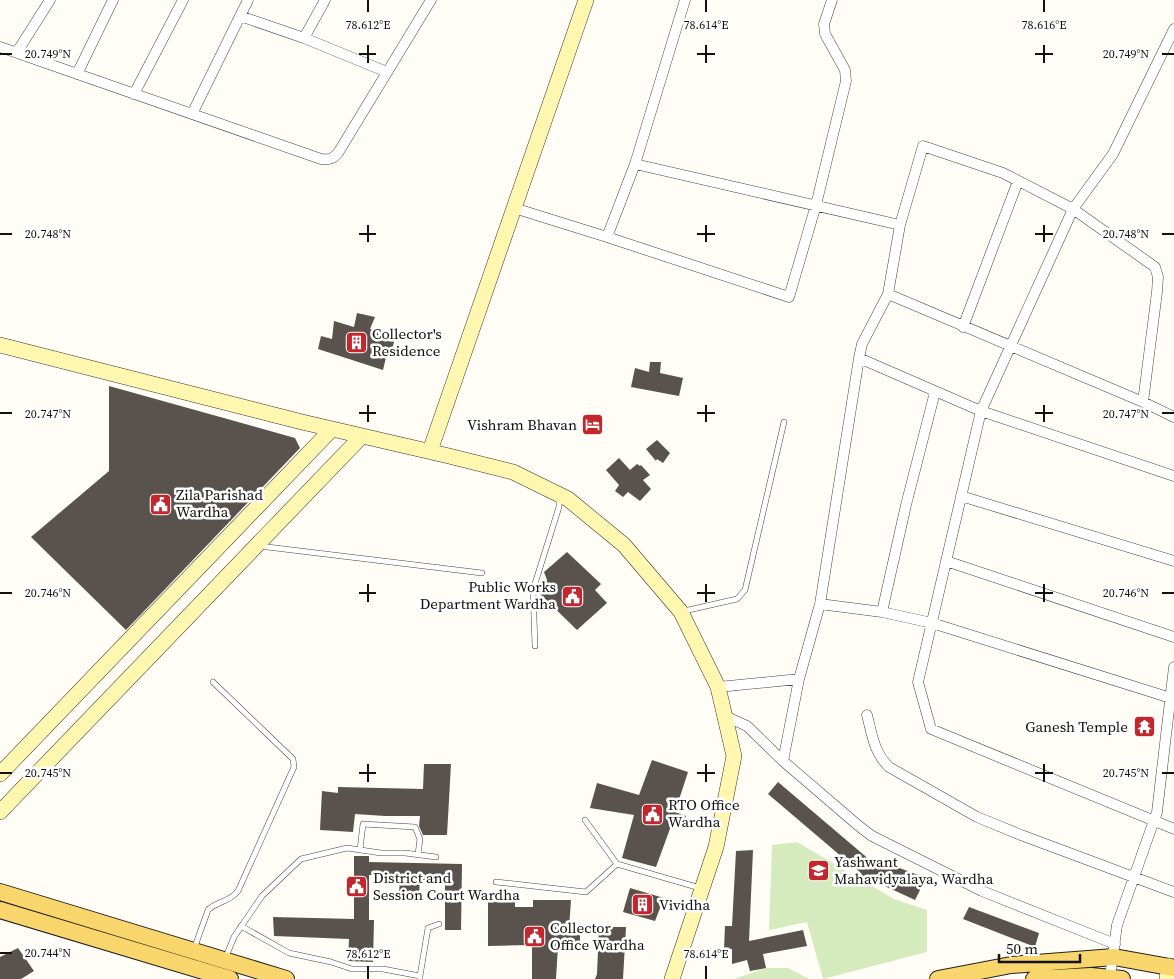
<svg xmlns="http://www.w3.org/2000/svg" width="1174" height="979" viewBox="0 0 1174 979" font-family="'Source Serif 4',serif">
<rect width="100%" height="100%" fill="#fffdf5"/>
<path fill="#d5ebbd" d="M797 842 894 899 927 910V952L823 979 807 922 769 930 772 845Z
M766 968H788L809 979H734Z"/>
<path fill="#5a524d" d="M357 313 375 317 370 329 396 334 392 350 388 349 383 370 318 349 321 336 332 339 334 321 354 327Z
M650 362H661L660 373 683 378 679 396 631 387 635 368 649 372Z
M109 386 295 438 300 448 126 630 31 537 109 471Z
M657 440 670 453 663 463 657 459 656 461 646 449Z
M619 458 630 470 637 464 640 466 641 465 650 475 643 480 651 489 640 501 628 492 623 497 615 491 619 485 606 470Z
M567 552 601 584 595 590 607 603 577 630 537 591 539 585 547 580 544 572Z
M652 760 688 772 675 812 686 816 681 828 671 826 656 867 622 858 634 815 590 808 597 783 639 795Z
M424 764H451L447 835H423L419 826 420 816H385L355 814 353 832 320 830 322 791 338 793V787L423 789Z
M778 782 871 861 873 858 926 878 915 900 861 875 862 874 768 794Z
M753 850 749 941 803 930 807 946 763 954 766 968 750 971 747 960 732 964V949H724L725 926H732L736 851Z
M354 856H369V862L462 864 461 930H445V880H420L419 895H399L400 875H369V920H374L373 962 348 961 349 939 274 936 273 917 354 919Z
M630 888 664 898 655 921 623 912Z
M515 898V907H533V900H571L569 928H580V947L558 946 556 979H532V945L488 946V900Z
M969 907 1039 933 1035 947 963 919Z
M599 927H626L623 979H595L597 974Z
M18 948 34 971 21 979H0V957Z"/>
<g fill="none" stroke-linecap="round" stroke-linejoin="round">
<defs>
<path id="lane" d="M259 546 482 573
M684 611 737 599 745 590 784 422
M535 646 533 590 559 507V498
M585 820 617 864 700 888
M360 850 363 824 415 827 420 839 418 854
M496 882 586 892 617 864
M241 926 289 953 331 962 352 969H383L420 976V979
M194 949 208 910C217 901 230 902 238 891L294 767 293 759 213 682
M225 959 234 937 262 896 301 859 347 848 381 853H405L436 857
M420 976 428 928 439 924"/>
<path id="street" d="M685 0 635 164 900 225
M240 16 304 38 387 72
M1174 29 1113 154 1073 209 981 411 1174 476
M304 38 325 0
M0 47 321 159C329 160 333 159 338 153L431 0
M17 52 50 0
M77 74 113 0
M134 94 183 0
M192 114 248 0
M635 164 607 237 789 297 816 205 846 81 845 70 825 34 824 24 832 0
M514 208 607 237
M888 294 1143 402 1174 417
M963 327 1018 181
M859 358 981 411 918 682 931 729 1174 829
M961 496 1174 561
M946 561 1174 637
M820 604 882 612 932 623 1174 699
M882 612 906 505 935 392
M718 687 799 679 820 604 859 358 862 344 888 294 900 225 923 146 1003 173 1073 209 1155 267 1158 277 1157 292 1143 402
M867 715C872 734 874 753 889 767L977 817 1021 835 1174 892
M725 716 747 726 783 761 860 827 872 836 982 891 1115 944
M783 761 799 679
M1110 977 1117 925 1157 812 1174 667"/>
<path id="secondary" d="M0 345 302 422 449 456 513 472 568 499 624 545 681 612 718 687 734 756 716 847 672 979
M430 451 586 0
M0 774 332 429
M0 812 362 436
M1167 979 1169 966"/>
<path id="primary" d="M0 892 286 979
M0 910 230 979
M938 979 1011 965 1114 957 1174 968
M1034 979 1091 976 1122 979"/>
</defs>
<use href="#lane" stroke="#444" stroke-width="6"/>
<use href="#street" stroke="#444" stroke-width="11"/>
<use href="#secondary" stroke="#333" stroke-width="16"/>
<use href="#primary" stroke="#222" stroke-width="18"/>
<use href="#lane" stroke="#fff" stroke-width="5"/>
<use href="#street" stroke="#fff" stroke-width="10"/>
<use href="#secondary" stroke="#fff6b0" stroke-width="15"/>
<use href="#primary" stroke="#f9d66b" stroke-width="16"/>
</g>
<path fill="none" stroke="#111" stroke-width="2" d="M368 0V12M706 0V12M1044 0V12M368 45V63M706 45V63M1044 45V63M0 54H12M359 54H376M697 54H715M1035 54H1053M1162 54H1174M368 225V242M706 225V242M1044 225V242M0 234H12M359 234H376M697 234H715M1035 234H1053M1162 234H1174M368 405V422M706 405V422M1044 405V422M0 413H12M359 413H376M697 413H715M1035 413H1053M1162 413H1174M368 584V602M706 584V602M1044 584V602M0 593H12M359 593H376M697 593H715M1035 593H1053M1162 593H1174M368 764V782M706 764V782M1044 764V782M0 773H12M359 773H376M697 773H715M1035 773H1053M1162 773H1174M0 953H12M368 966V979M706 966V979"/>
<defs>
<symbol id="building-square" viewBox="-11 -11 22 22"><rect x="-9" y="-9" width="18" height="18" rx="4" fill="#c4262e" stroke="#fff"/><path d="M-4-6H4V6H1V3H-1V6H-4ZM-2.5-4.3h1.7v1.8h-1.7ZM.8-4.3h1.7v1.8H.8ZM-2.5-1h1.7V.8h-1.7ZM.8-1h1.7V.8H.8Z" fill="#fff"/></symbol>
<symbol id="hotel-square" viewBox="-11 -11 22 22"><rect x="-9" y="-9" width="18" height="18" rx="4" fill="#c4262e" stroke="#fff"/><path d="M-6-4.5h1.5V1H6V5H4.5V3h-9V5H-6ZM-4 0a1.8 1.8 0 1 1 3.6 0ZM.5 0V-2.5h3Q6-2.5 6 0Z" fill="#fff"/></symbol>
<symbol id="civic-square" viewBox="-11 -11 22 22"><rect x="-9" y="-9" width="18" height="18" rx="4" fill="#c4262e" stroke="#fff"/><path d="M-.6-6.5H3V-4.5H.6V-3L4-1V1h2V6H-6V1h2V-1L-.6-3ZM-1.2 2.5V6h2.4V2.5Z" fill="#fff"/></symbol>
<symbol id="temple-square" viewBox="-11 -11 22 22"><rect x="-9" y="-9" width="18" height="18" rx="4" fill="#c4262e" stroke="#fff"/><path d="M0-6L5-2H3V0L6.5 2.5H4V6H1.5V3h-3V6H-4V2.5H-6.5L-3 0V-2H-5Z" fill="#fff"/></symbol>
<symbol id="university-square" viewBox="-11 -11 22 22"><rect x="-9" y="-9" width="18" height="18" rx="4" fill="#c4262e" stroke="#fff"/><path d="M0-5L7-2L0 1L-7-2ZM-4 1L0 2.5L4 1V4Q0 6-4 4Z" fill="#fff"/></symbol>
</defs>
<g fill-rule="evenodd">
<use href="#building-square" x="344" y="330" width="25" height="25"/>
<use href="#hotel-square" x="580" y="412" width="25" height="25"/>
<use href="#civic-square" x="148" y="492" width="25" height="25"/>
<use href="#civic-square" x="560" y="584" width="25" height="25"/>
<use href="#temple-square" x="1132" y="714" width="25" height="25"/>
<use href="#civic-square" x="640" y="802" width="25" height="25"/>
<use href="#university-square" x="806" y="858" width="25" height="25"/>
<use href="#civic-square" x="344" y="874" width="25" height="25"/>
<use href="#building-square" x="630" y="892" width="25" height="25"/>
<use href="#civic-square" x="522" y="924" width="25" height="25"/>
</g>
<g text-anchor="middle" stroke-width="5" stroke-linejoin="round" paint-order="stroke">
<g font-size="15" fill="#111" stroke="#fff" text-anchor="start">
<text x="372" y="339">Collector's<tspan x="372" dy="17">Residence</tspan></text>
<text x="577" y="430" text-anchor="end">Vishram Bhavan</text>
<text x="176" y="500">Zila Parishad<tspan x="176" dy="17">Wardha</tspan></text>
<text x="556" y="592" text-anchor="end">Public Works<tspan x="556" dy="17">Department Wardha</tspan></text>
<text x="1128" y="732" text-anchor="end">Ganesh Temple</text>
<text x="668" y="810">RTO Office<tspan x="668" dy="17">Wardha</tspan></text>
<text x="834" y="867">Yashwant<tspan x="834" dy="17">Mahavidyalaya, Wardha</tspan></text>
<text x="373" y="883">District and<tspan x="373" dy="17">Session Court Wardha</tspan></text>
<text x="659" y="910">Vividha</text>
<text x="550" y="933">Collector<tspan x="550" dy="17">Office Wardha</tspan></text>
</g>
</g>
<g font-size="12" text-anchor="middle" fill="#111" stroke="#fff" stroke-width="5" stroke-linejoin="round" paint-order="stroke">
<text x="368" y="29">78.612°E</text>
<text x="706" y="29">78.614°E</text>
<text x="1044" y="29">78.616°E</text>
<text x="48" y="58">20.749°N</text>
<text x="1126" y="58">20.749°N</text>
<text x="48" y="238">20.748°N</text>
<text x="1126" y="238">20.748°N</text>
<text x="48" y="418">20.747°N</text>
<text x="1126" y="418">20.747°N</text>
<text x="48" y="597">20.746°N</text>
<text x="1126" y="597">20.746°N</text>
<text x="48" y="777">20.745°N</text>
<text x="1126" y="777">20.745°N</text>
<text x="48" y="957">20.744°N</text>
<text x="368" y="958">78.612°E</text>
<text x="706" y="958">78.614°E</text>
</g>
<path d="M999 954v8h81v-8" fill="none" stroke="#111111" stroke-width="2.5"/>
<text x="1006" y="954" font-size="15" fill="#111111" stroke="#ffffff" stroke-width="4" paint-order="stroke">50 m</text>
</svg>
